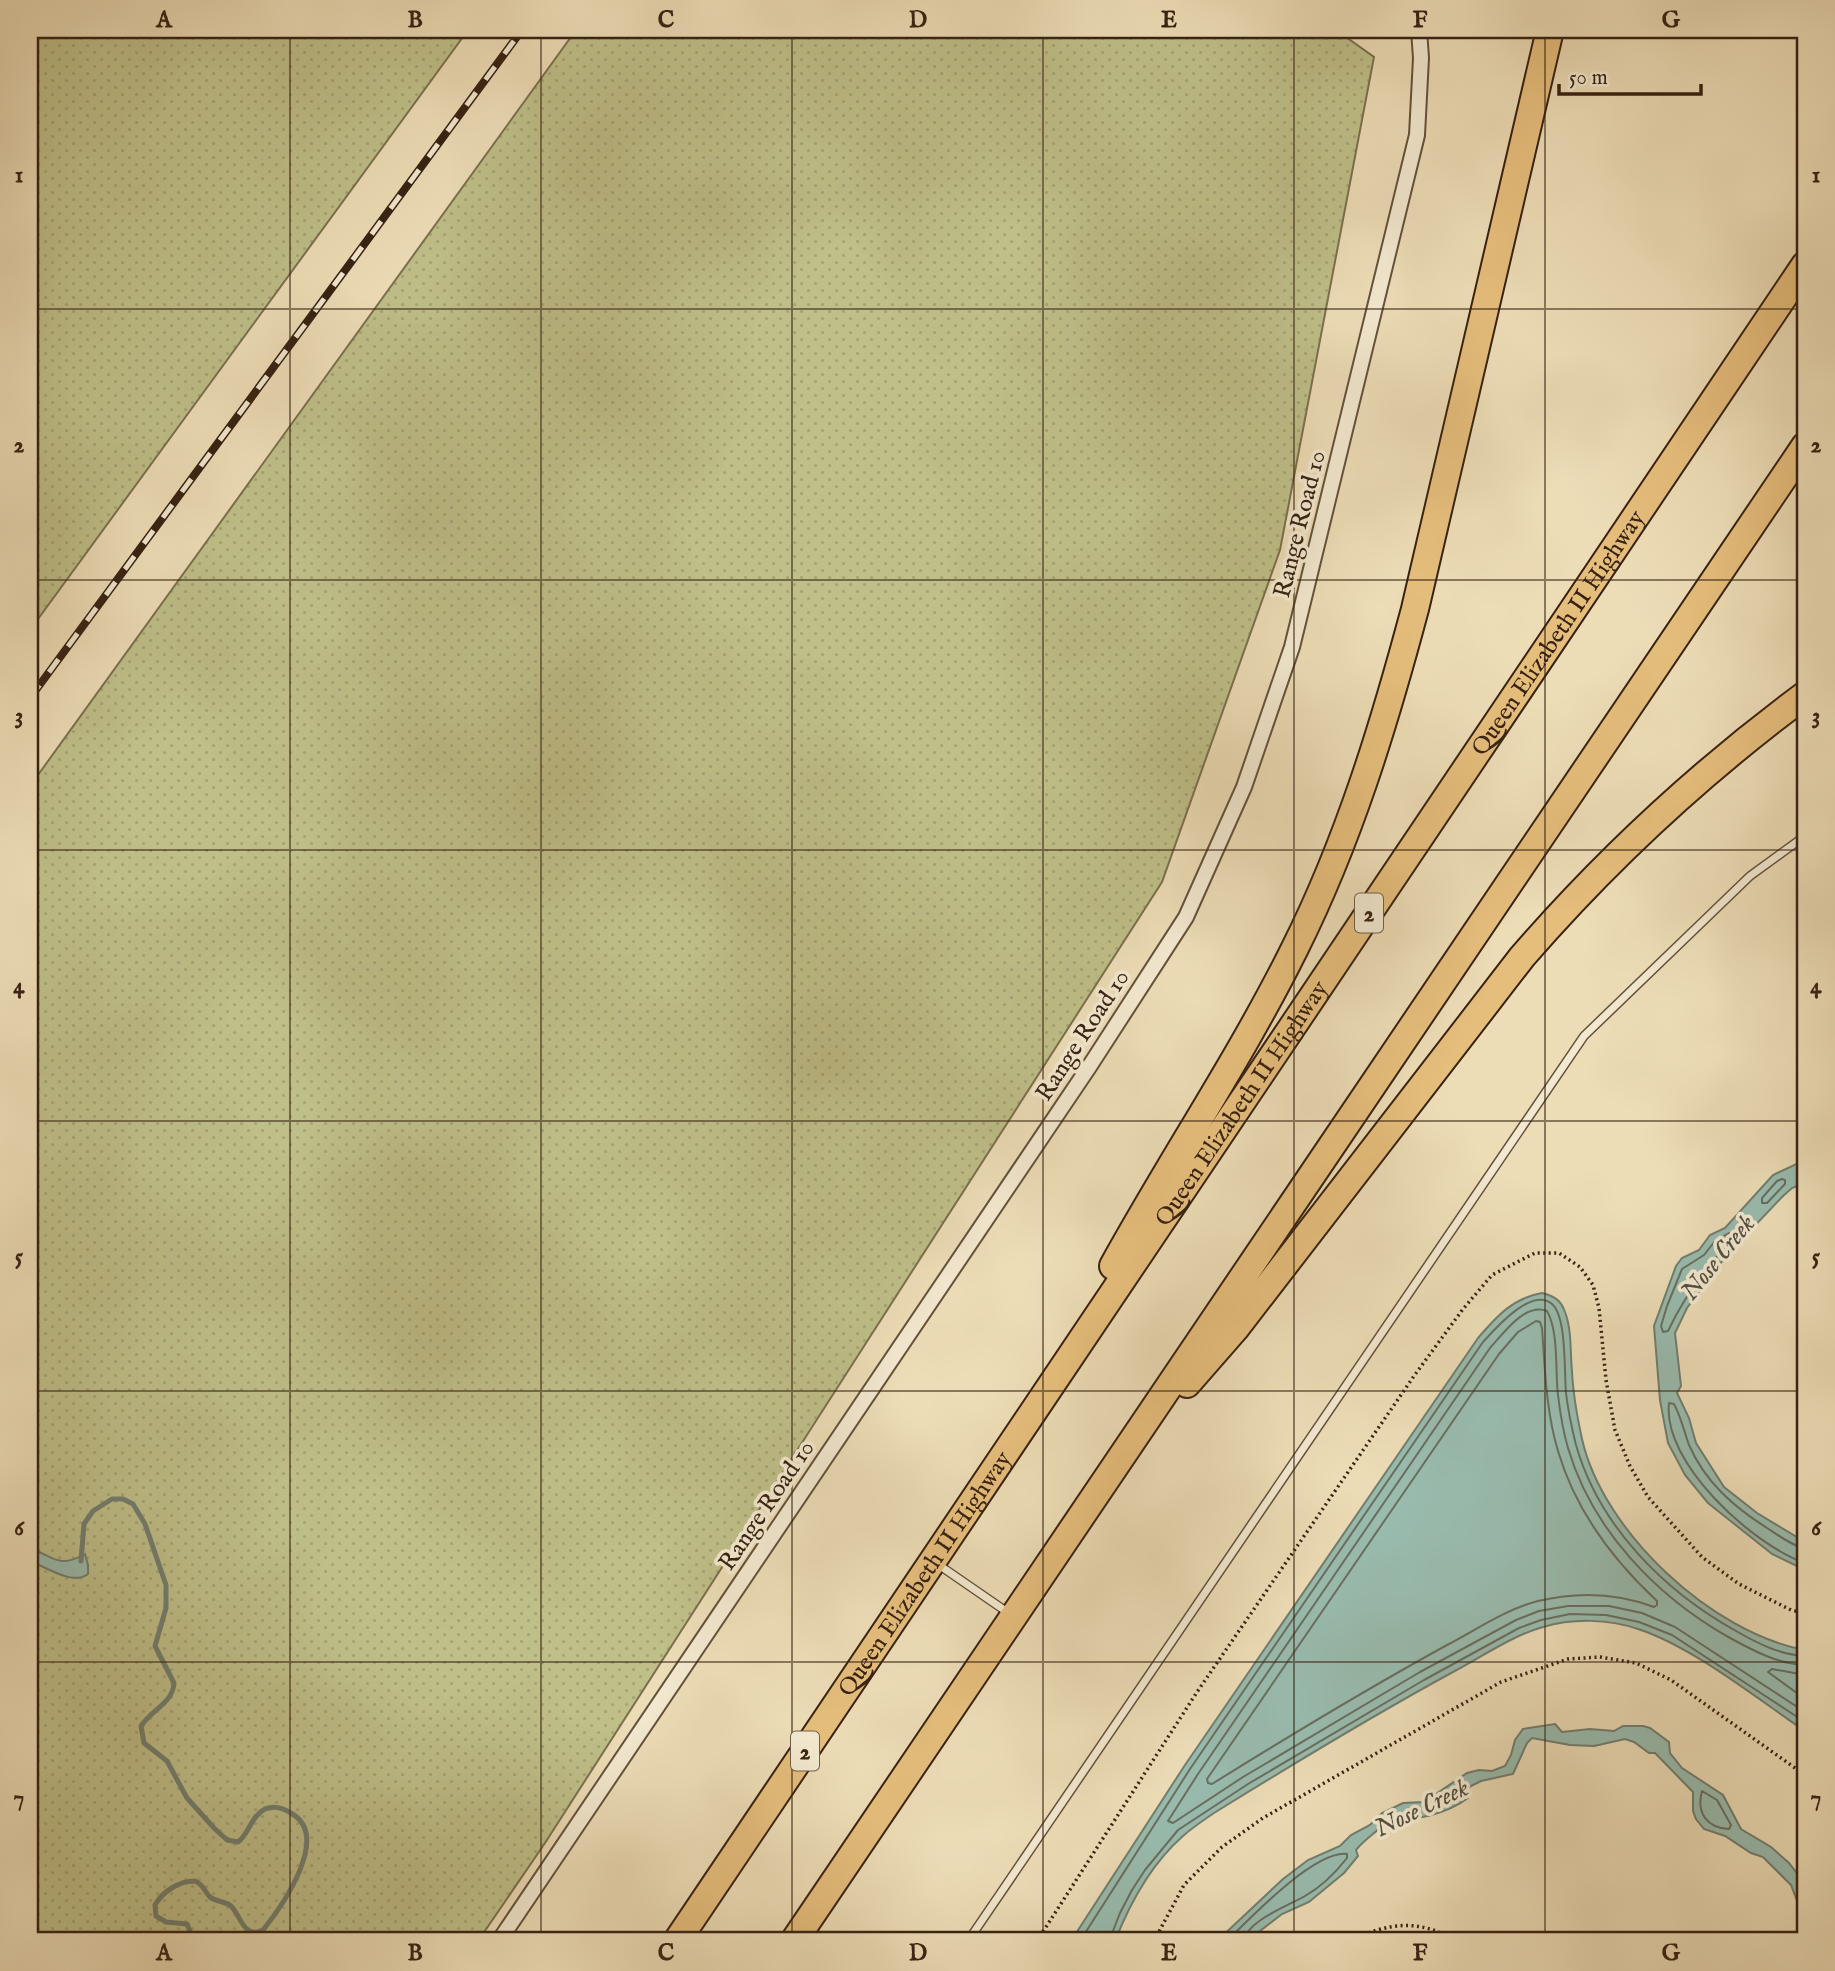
<svg xmlns="http://www.w3.org/2000/svg" width="1835" height="1971" viewBox="0 0 1835 1971" font-family="'IM FELL English',serif">
<defs>
<pattern id="grass-dots" width="8" height="8" patternUnits="userSpaceOnUse" patternTransform="scale(1.75)"><rect width="8" height="8" fill="#bfbf89"/><path d="M2 2h.1M6 6h.1" fill="none" stroke="#a5a475" stroke-width="1.8" stroke-linecap="round"/></pattern>
</defs>
<rect width="100%" height="100%" fill="#edddb7"/>
<filter id="stains"><feTurbulence type="fractalNoise" baseFrequency=".00286" numOctaves="4"/><feColorMatrix values="0 0 0 0 .2 0 0 0 0 .09 0 0 0 0 .02 0 0 0 .5 -.17"/></filter>
<radialGradient id="worn" r=".72"><stop offset=".6" stop-color="#630" stop-opacity="0"/><stop offset="1" stop-color="#630" stop-opacity=".3"/></radialGradient>
<path fill="url(#grass-dots)" stroke="#7b704e" stroke-width="2" d="M30 30H468L30 630Z
M576 30H1336L1374 57 1280 550 1162 882 545 1843 478 1941H30V786Z"/>
<path fill="#99bcaf" stroke="#727e70" stroke-width="2" d="M1805 1160V1183L1792 1188 1783 1196 1726 1256 1687 1308 1675 1333 1681 1386 1677 1393 1689 1418 1696 1443 1724 1487 1757 1513 1805 1542V1570L1772 1554 1708 1503 1685 1475 1668 1443 1660 1400 1654 1326 1676 1266 1682 1258 1699 1250 1710 1235 1725 1228 1773 1175Z
M1542 1293C1554 1296 1561 1300 1565 1312 1572 1330 1570 1352 1572 1371 1573 1394 1577 1416 1582 1439 1603 1532 1712 1633 1805 1650V1731C1756 1698 1693 1647 1638 1629 1608 1619 1573 1618 1543 1627 1511 1636 1482 1657 1453 1672 1372 1716 1293 1764 1214 1813 1204 1820 1193 1827 1183 1836 1152 1863 1130 1903 1115 1941H1071L1185 1765 1478 1338C1497 1316 1513 1298 1542 1293Z
M30 1548C54 1557 59 1569 85 1554L88 1565V1574C73 1586 46 1567 30 1561Z
M1555 1724 1562 1732 1590 1729 1614 1731 1623 1726H1643L1650 1728 1669 1742 1670 1753 1682 1768 1723 1795 1741 1829 1771 1847 1789 1863 1805 1884V1941H1801L1805 1930 1802 1914 1791 1885 1763 1857 1751 1853 1725 1836 1704 1829 1696 1819 1693 1811V1792L1655 1753H1649L1634 1742 1625 1739 1594 1746 1570 1745 1532 1738 1527 1743 1513 1774 1481 1781 1469 1787 1468 1798C1444 1816 1416 1819 1387 1821 1377 1832 1365 1839 1356 1850L1358 1856 1344 1873 1309 1902 1282 1914 1247 1941H1217L1283 1879 1308 1860 1340 1846 1351 1835 1370 1825 1382 1813 1403 1803 1424 1802 1467 1773 1479 1770 1492 1771 1505 1766 1511 1755 1515 1740 1523 1729Z"/>
<g fill="none" stroke-linecap="round" stroke-linejoin="round">
<path stroke="#686f60" stroke-width="2" d="M1782 1179 1785 1180V1184L1767 1203H1762V1198L1777 1181Z
M1729 1233 1733 1235V1239C1707 1266 1684 1297 1668 1331L1663 1332 1661 1326 1667 1306 1682 1269 1704 1255 1715 1241Z
M1536 1321 1540 1322 1542 1328C1545 1369 1546 1411 1558 1451 1575 1509 1613 1560 1657 1601V1605L1654 1607C1617 1593 1576 1592 1538 1601 1506 1609 1476 1630 1447 1645 1367 1689 1289 1736 1212 1784L1208 1783 1207 1779 1499 1354 1518 1332Z
M1805 1548C1792 1546 1778 1535 1767 1528 1734 1507 1705 1482 1689 1445 1684 1431 1681 1417 1674 1404L1669 1403C1662 1463 1753 1545 1805 1563
M1805 1665C1778 1664 1754 1651 1730 1638 1657 1597 1592 1530 1568 1448 1563 1431 1560 1412 1558 1395 1555 1371 1559 1332 1547 1311 1525 1302 1503 1334 1490 1348L1198 1774 1168 1821 1173 1823 1243 1777 1420 1672 1516 1620 1539 1611 1568 1606H1609L1642 1613 1675 1627 1805 1712
M1805 1675 1772 1669 1768 1672 1805 1699
M1702 1791 1717 1800 1731 1825 1729 1829C1707 1828 1696 1813 1702 1791Z
M1080 1941 1190 1769 1483 1342C1495 1329 1532 1286 1552 1304 1567 1317 1564 1372 1566 1393 1568 1410 1572 1429 1576 1445 1599 1526 1664 1591 1736 1631 1757 1643 1780 1655 1805 1656
M1109 1941 1120 1913 1132 1890 1145 1870 1178 1830 1248 1784 1424 1680 1519 1628 1541 1620 1570 1614 1606 1615 1639 1622 1672 1635 1805 1722
M1227 1941C1250 1918 1315 1850 1347 1854V1858C1336 1872 1321 1887 1305 1896 1290 1905 1246 1921 1244 1941"/>
<path stroke="#727e70" stroke-width="5" d="M81 1561 84 1524 93 1511 112 1499H123L133 1504 145 1524 166 1585V1608L155 1646 174 1683C173 1703 151 1710 141 1726L144 1743 167 1761 187 1798 214 1828 227 1840 238 1842C249 1834 251 1816 265 1809 274 1805 283 1808 291 1813 332 1836 282 1906 263 1930 244 1940 241 1916 231 1906 225 1901 216 1902 210 1897 204 1891 204 1885 195 1881 179 1881 163 1891 155 1905L156 1916 166 1922 187 1924 194 1941"/>
<defs>
<path id="lane" d="M936 1563 1010 1614
M968 1941 1584 1036 1750 876 1805 836"/>
<path id="street" d="M499 1941 1089 1067 1186 917 1244 787 1292 647 1417 135 1421 58 1419 30"/>
<g id="highway">
<path d="M1113 1266C1172 1159 1241 1057 1295 948 1349 840 1384 725 1415 609L1550 30"/>
<path d="M1187 1384 1235 1329 1522 957C1607 859 1701 772 1805 695"/>
<path id="s1" d="M677 1941 1805 265"/>
<path d="M794 1941 1805 446"/>
</g>
</defs>
<use href="#lane" stroke="#64513b" stroke-width="10"/>
<use href="#street" stroke="#64513b" stroke-width="18"/>
<use href="#highway" stroke="#372212" stroke-width="30"/>
<path stroke="#372212" stroke-width="3.5" stroke-dasharray="2 3.5" stroke-linecap="butt" d="M1037 1941 1197 1692 1414 1376 1463 1309 1492 1275 1535 1253H1559L1580 1267 1593 1285 1599 1308 1606 1380 1615 1430 1630 1466 1648 1497 1702 1557 1739 1584 1791 1610 1805 1613
M1154 1941 1184 1885 1222 1847 1263 1818 1501 1682 1568 1659 1600 1657 1636 1663 1671 1680 1805 1775
M1348 1941C1387 1924 1417 1917 1456 1941"/>
<use href="#lane" stroke="#f3e9d0" stroke-width="7"/>
<use href="#street" stroke="#f3e9d0" stroke-width="14"/>
<use href="#highway" stroke="#e6be7c" stroke-width="26"/>
<defs>
<path id="rail" d="M30 698 522 30"/>
</defs>
<use href="#rail" stroke="#372212" stroke-width="8"/>
<use href="#rail" stroke="#f3e9d0" stroke-width="5" stroke-dasharray="16" stroke-linecap="butt"/>
</g>
<path fill="none" stroke="#372212" stroke-width="2" stroke-opacity="0.55" d="M290 30V1941M541 30V1941M792 30V1941M1043 30V1941M1294 30V1941M1545 30V1941M30 309H1805M30 580H1805M30 850H1805M30 1121H1805M30 1391H1805M30 1662H1805"/>
<g text-anchor="middle" stroke-width="7" stroke-linejoin="round" paint-order="stroke">
<g fill="#f3e9d0" stroke="#6f5e4b" stroke-width="2">
<rect x="1355" y="893.5" width="28" height="39" rx="5"/>
<rect x="791" y="1731.5" width="28" height="39" rx="5"/>
</g>
<g font-size="23" font-weight="bold" fill="#372212">
<text x="1369" y="921">2</text>
<text x="805" y="1759">2</text>
</g>
<g font-size="24" fill="#372212" stroke="#f3e9d0">
<text transform="translate(1299 524) rotate(-76)" y="8">Range Road 10</text>
<text dy="8" stroke="none"><textPath href="#s1" startOffset="1577">Queen Elizabeth II Highway</textPath></text>
<text transform="translate(1082 1035) rotate(-57)" y="8">Range Road 10</text>
<text dy="8" stroke="none"><textPath href="#s1" startOffset="1010">Queen Elizabeth II Highway</textPath></text>
<text transform="translate(766 1505) rotate(-56)" y="8">Range Road 10</text>
<text dy="8" stroke="none"><textPath href="#s1" startOffset="443">Queen Elizabeth II Highway</textPath></text>
</g>
<g font-size="26" font-style="italic" fill="#545041" stroke="#f3e9d0">
<text transform="translate(1717 1257) rotate(-51)" y="9">Nose Creek</text>
<text transform="translate(1421 1807) rotate(-26)" y="9">Nose Creek</text>
</g>
</g>
<rect width="1835" height="1971" fill="none" stroke="#edddb7" stroke-width="77"/>
<path d="M1559 84v10h142v-10" fill="none" stroke="#372212" stroke-width="3.5"/>
<text x="1569" y="84" font-size="21" fill="#372212" stroke="#f3e9d0" stroke-width="5" paint-order="stroke">50 m</text>
<rect x="38" y="38" width="1759" height="1894" fill="none" stroke="#372212" stroke-width="2.5"/>
<g font-size="23" text-anchor="middle" font-weight="bold" fill="#372212">
<text x="164" y="27">A</text>
<text x="415" y="27">B</text>
<text x="666" y="27">C</text>
<text x="918" y="27">D</text>
<text x="1169" y="27">E</text>
<text x="1420" y="27">F</text>
<text x="1671" y="27">G</text>
<text x="19" y="182">1</text>
<text x="1816" y="182">1</text>
<text x="19" y="452">2</text>
<text x="1816" y="452">2</text>
<text x="19" y="723">3</text>
<text x="1816" y="723">3</text>
<text x="19" y="993">4</text>
<text x="1816" y="993">4</text>
<text x="19" y="1264">5</text>
<text x="1816" y="1264">5</text>
<text x="19" y="1535">6</text>
<text x="1816" y="1535">6</text>
<text x="19" y="1805">7</text>
<text x="1816" y="1805">7</text>
<text x="164" y="1960">A</text>
<text x="415" y="1960">B</text>
<text x="666" y="1960">C</text>
<text x="918" y="1960">D</text>
<text x="1169" y="1960">E</text>
<text x="1420" y="1960">F</text>
<text x="1671" y="1960">G</text>
</g>
<rect width="100%" height="100%" filter="url(#stains)"/>
<rect width="100%" height="100%" fill="url(#worn)"/>
</svg>
